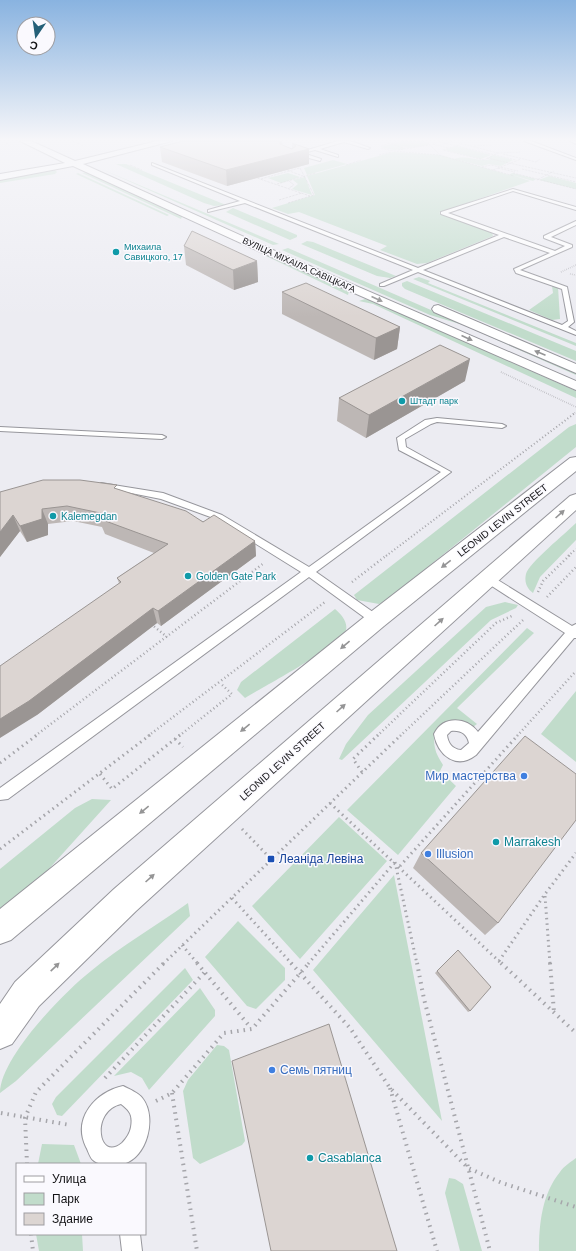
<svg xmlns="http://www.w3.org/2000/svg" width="576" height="1251" viewBox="0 0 576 1251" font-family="Helvetica,sans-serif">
<rect width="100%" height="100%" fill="#ececf2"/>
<path fill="#c1dccb" d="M400 141H425L429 145 408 148 397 145 406 149 393 150 381 147Z
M456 146 491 155 481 159 445 150Z
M393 152 440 155 509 175 512 173 536 179 533 181 512 175 530 181 439 213 492 233 493 236 427 263 417 264 380 250 387 246 299 212 288 214 272 208 315 195 307 176Z
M493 155 513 160 501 166 489 164 482 166 454 159C470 154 478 163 491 159L488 158Z
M333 160 347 164 307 175 304 168Z
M116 164H126L226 205 214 206 204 203Z
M99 168 279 244 273 245Z
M55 170 57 172 55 174 0 183V180Z
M87 172 183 215 181 219 82 173Z
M78 173 169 215 167 216 76 174Z
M288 173 300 177 281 183 268 178Z
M549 176 576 183V189L539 180Z
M305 177 312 195 292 189 298 184 293 180Z
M233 208 297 235V237L290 240 226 212Z
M307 241 313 242 396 276 390 278 377 276 301 244Z
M288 248 576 373V375L463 325 430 315 282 250Z
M270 254 347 288 349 291 348 295 266 256Z
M419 277 430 281 428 283 576 343V346L413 279Z
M407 281 576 351V361L405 289 402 286V283Z
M552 286 558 287 560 319 552 320 529 310 553 293Z
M365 299 373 301 576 391V398L373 304 359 301Z
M576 424V447L387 600 379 604 357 600 354 595 569 427Z
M576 523V540L540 577 533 593C527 589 524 582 526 574 529 563 566 533 576 523Z
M505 602 518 605 516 608 491 620 342 760 339 759 346 744 368 715 486 607Z
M335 609C341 614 348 622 346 630 343 645 261 688 245 698L237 690 241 682Z
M527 628 534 633 457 708 477 724 473 727C453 718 429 719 435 748 436 754 440 760 443 765L440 771 456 786 398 855 347 810Z
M576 691V762L541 734Z
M92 799 111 800 38 881 0 913V869L75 808Z
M339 817 387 861 300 959 252 906Z
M394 875 442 1121 313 970Z
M188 903 190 916 16 1081 0 1093C0 1058 63 993 91 971 121 946 156 926 188 903Z
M238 921 285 968V980L256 1009 247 1006 205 957Z
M185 968 193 980 62 1116 57 1115 52 1104 56 1097Z
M200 988 215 1010V1016L149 1090 142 1078 131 1072 114 1076Z
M217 1045 224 1046 229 1050 245 1141 242 1145 200 1164 193 1158 183 1091 188 1080Z
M42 1144 74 1145 81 1164H38Z
M576 1158V1251H539C539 1224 542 1194 560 1172 564 1166 571 1162 576 1158Z
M449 1178 455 1179 463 1184 482 1251H460L445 1193Z
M36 1234H82L83 1251H39Z"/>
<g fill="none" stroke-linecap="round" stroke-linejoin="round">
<defs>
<path id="lane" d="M338 141H350L370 148 368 149 344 142 320 149 338 155V157L315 150 303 153 321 159 320 161 294 154Z
M524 141H531L576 158V160Z
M152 163 418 268 499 235 441 214V212L513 189 576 207V210L513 191 448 213 555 251 565 246 544 238V236L576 221V225L551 237 572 245V247L520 270 567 287 574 322 568 327 576 331V335L418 272 384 286H380V284L413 270 245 203 208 212V210L240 201 152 165ZM504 237 550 253 514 269 516 273 562 289 568 321 562 325 423 270Z
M437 418 502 424 506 426 502 428 437 422 431 424 405 439 406 447 451 472 316 572 380 617 381 620 380 623H372L309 577 8 799 0 800V788L301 572 216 519 161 499 101 487V483L163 493 222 515 309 567 441 472 399 450 397 438 425 420Z
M0 427 162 435 166 437 162 439 0 431Z
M488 574 572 626 576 624V638H574L476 755C457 770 438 756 434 734 443 715 467 717 478 732L565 633 484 581 483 578ZM451 731C461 730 467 734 469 743L461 750C452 749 448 743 447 735Z
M123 1086C129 1089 139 1093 143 1099 157 1118 147 1158 123 1164 118 1165 112 1164 108 1164 103 1164 97 1164 93 1160 90 1158 88 1150 86 1147 72 1118 96 1092 123 1086ZM121 1104C130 1111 133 1115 131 1127 130 1133 126 1139 122 1143 98 1163 90 1111 121 1104Z
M120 1234H140L142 1251H122Z"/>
<path id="secondary" d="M20 141H31L75 161 157 141H172L83 164 273 250 576 381V390L265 254 73 166 0 180V174L65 163Z
M438 305 576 364V373L434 312 432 309 434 306Z
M576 457V471L384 626 11 940 0 944V909L368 614 570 458Z
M576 494V510L136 911 39 1006 12 1044 0 1049V1004L15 982 114 889 570 496Z"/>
<path id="primary" d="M570 141H576V144Z"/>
</defs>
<use href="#lane" stroke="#96969c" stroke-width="2"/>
<use href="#secondary" stroke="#96969c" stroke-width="2"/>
<use href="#primary" stroke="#96969c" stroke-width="2"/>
<path stroke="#a5a5aa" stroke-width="1" stroke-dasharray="0.5 1" stroke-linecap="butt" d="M2 141 9 145
M73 141 83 146
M381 141 405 148
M426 141 439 154
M451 141 498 153
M440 142 516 160
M281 144 291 141
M433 144 448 148
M462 144 443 150 484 160 498 153 520 152
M381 146 398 141
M474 146 492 145
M381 148 393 151 439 155 514 176
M398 150 430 145 441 141
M503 154 536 162 540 159
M379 155 391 152
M487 158 576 178
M130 165 142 170
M346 165 361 160
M482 167 491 165 518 171
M498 168 515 172
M284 169 303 176
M522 169 576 182
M493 170 521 159
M513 173 537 179
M254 177 310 196
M261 179 299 168
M537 179 576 189
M537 180 554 171
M289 181 294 185 289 188
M277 184 316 173
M279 200 302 193
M288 203 314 195 300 168"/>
<path stroke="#a5a5aa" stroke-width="1.5" stroke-dasharray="0.5 1.5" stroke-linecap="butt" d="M561 272 576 265
M570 274 576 275
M501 372 576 407
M573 414 576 412"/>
<path stroke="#a5a5aa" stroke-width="2" stroke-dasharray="1 2.5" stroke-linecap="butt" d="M386 556 575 413
M568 556 576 549"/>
<path stroke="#a5a5aa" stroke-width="2.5" stroke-dasharray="1 3" stroke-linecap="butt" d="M352 582 387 555
M538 592 543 581 570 555
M547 597 576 567
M151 624 167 637
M35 736 264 563
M148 736 325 602
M179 736 232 694 220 683
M377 736 496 623 514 615
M400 736 523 620
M517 736 576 671"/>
<path stroke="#a5a5aa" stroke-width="3" stroke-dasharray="1.5 4" stroke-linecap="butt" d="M175 739 183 747
M0 763 37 735
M362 772 353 759 378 735
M100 774 112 789 180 735
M330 803 502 964
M242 829 271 859
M0 849 150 735
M395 862 417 964
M400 866 518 735
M545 896 550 964
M232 898 292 964
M182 945 198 964
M499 961 545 894 576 853
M163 964 401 735
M308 964 395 862"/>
<path stroke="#a5a5aa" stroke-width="4" stroke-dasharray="1.5 5" stroke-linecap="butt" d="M197 963 251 1028
M291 963 350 1028 390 1088 468 1168 502 1183 576 1207
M417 963 424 999 490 1251
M501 963 576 1033
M550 963 554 1012
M105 1078 205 972
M390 1088 437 1251
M172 1093 197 1251
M156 1101 172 1093 224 1033 252 1029 309 963
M1 1113 70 1125
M27 1164 25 1118 36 1092 164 963
M31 1234 33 1251"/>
<use href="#lane" fill="#fff" fill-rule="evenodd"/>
<use href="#secondary" fill="#fff" fill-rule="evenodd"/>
<use href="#primary" fill="#fff" fill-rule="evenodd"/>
</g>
<path fill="#bdb7b5" d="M183 141H282V145L292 149V143L309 149V164L227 186 162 162 160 147Z
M184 246 257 261 258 282 234 290 186 265Z
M282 292 400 327 397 349 374 360 282 314Z
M465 381 366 438 337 421 339 398Z
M118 489 255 541 256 556 161 626 157 623 37 715 119 583 117 578 154 553 105 534 102 527 73 521 48 524V535L27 542 20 531 0 557V492Z
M421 853 498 923 485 935 413 868Z
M458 950 470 1011 468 1012 435 973Z"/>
<path fill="#9a9593" d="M280 141H282V155L309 149V164L227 186 226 170Z
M257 261 258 282 234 290 233 270Z
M400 327 397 349 374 360 376 338Z
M470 359 465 381 366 438 369 415Z
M42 509 48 524V535L27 542 20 526Z
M13 515 20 531 0 557V532Z
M255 541 256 556 161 626 158 611Z
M153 608 157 623 37 715 0 738V719Z"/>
<path fill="#dcd5d2" stroke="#9a9593" d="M183 141H280V144L292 149 296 146 292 143 309 149 226 170 160 147Z
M192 231 257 261 233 270 184 246Z
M306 283 400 327 376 338 282 292Z
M440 345 470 359 369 415 339 398Z
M43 480H80L117 485 114 488 186 511 203 522 214 515 255 541 158 611 153 608 29 701 0 719V666L121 582 117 578 168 544 100 519 105 514 67 506 42 509V519L20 526 13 515 0 532V492Z
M525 736 576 774V820L498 923 421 853Z
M458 950 491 987 470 1011 437 971Z
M329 1024 397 1251H271L232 1061Z"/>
<defs><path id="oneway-solid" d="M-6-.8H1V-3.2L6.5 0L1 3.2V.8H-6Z"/></defs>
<g fill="#959596">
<use href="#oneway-solid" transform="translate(377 299) rotate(24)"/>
<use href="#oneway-solid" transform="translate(467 338) rotate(24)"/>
<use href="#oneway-solid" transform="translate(540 353) rotate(-157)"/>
<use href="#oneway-solid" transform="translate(560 514) rotate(-42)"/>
<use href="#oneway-solid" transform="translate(446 564) rotate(142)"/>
<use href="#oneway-solid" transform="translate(439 622) rotate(-42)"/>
<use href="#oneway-solid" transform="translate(345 645) rotate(140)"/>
<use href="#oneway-solid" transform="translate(341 708) rotate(-42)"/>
<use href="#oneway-solid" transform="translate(245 728) rotate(141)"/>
<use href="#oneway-solid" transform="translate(144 810) rotate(141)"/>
<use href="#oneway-solid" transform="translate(150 878) rotate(-42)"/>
<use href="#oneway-solid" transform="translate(55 967) rotate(-44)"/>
</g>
<linearGradient id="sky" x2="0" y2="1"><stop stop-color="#89b3e0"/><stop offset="0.44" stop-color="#f6f6f9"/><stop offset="1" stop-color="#f6f6f9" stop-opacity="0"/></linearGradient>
<rect width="576" height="317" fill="url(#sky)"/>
<g fill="#0f9aa8" stroke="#faf9fe" stroke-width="1.5">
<circle cx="116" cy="252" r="4"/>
<circle cx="402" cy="401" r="4"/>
<circle cx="53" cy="516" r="4"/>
<circle cx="188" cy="576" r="4"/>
<circle cx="496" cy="842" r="4"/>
<circle cx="310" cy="1158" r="4"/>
</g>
<g fill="#3f7fe0" stroke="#faf9fe" stroke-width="1.5">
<circle cx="524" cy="776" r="4"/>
<circle cx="428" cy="854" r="4"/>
<circle cx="272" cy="1070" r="4"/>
</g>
<rect fill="#1a4fb4" stroke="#faf9fe" stroke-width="1.5" x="267" y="855" width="8" height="8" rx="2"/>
<g text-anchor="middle" stroke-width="3" stroke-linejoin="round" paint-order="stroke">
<g font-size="9" fill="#0d838f" stroke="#faf9fe" text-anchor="start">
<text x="124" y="250">Михаила<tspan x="124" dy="10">Савицкого, 17</tspan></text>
<text x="410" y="404">Штадт парк</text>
</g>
<g font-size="9" fill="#131315" stroke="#faf9fe">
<text transform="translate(299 265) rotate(24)" y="3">ВУЛІЦА МІХАІЛА САВІЦКАГА</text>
</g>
<g font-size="10" fill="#0d838f" stroke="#faf9fe" text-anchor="start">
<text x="61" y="520">Kalemegdan</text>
<text x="196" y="580">Golden Gate Park</text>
</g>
<g font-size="10" fill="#131315" stroke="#faf9fe">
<text transform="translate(502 520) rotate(-38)" y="4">LEONID LEVIN STREET</text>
<text transform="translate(282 761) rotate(-42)" y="4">LEONID LEVIN STREET</text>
</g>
<g font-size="12" fill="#366cbe" stroke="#faf9fe" text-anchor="start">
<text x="516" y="780" text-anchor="end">Мир мастерства</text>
<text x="436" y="858">Illusion</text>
<text x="280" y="1074">Семь пятниц</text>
</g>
<g font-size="12" fill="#0d838f" stroke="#faf9fe" text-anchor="start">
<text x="504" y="846">Marrakesh</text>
<text x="318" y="1162">Casablanca</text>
</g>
<g font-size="12" fill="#164399" stroke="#faf9fe" text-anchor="start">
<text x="279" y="863">Леаніда Левіна</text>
</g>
</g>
<rect x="16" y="1163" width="130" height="72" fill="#faf9fe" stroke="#9e9da1"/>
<rect x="24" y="1176" width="20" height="6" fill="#ffffff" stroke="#9e9da1"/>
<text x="52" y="1183" font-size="12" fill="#131315">Улица</text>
<rect x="24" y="1193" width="20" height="12" fill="#c1dccb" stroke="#9e9da1"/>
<text x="52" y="1203" font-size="12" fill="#131315">Парк</text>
<rect x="24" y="1213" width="20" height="12" fill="#dcd5d2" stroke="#9e9da1"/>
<text x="52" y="1223" font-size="12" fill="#131315">Здание</text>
<g transform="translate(36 36) rotate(193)"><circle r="19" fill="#faf9fe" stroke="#9e9da1"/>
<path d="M0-3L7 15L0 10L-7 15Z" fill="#256078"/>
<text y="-6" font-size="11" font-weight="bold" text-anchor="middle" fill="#131315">С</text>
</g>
</svg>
